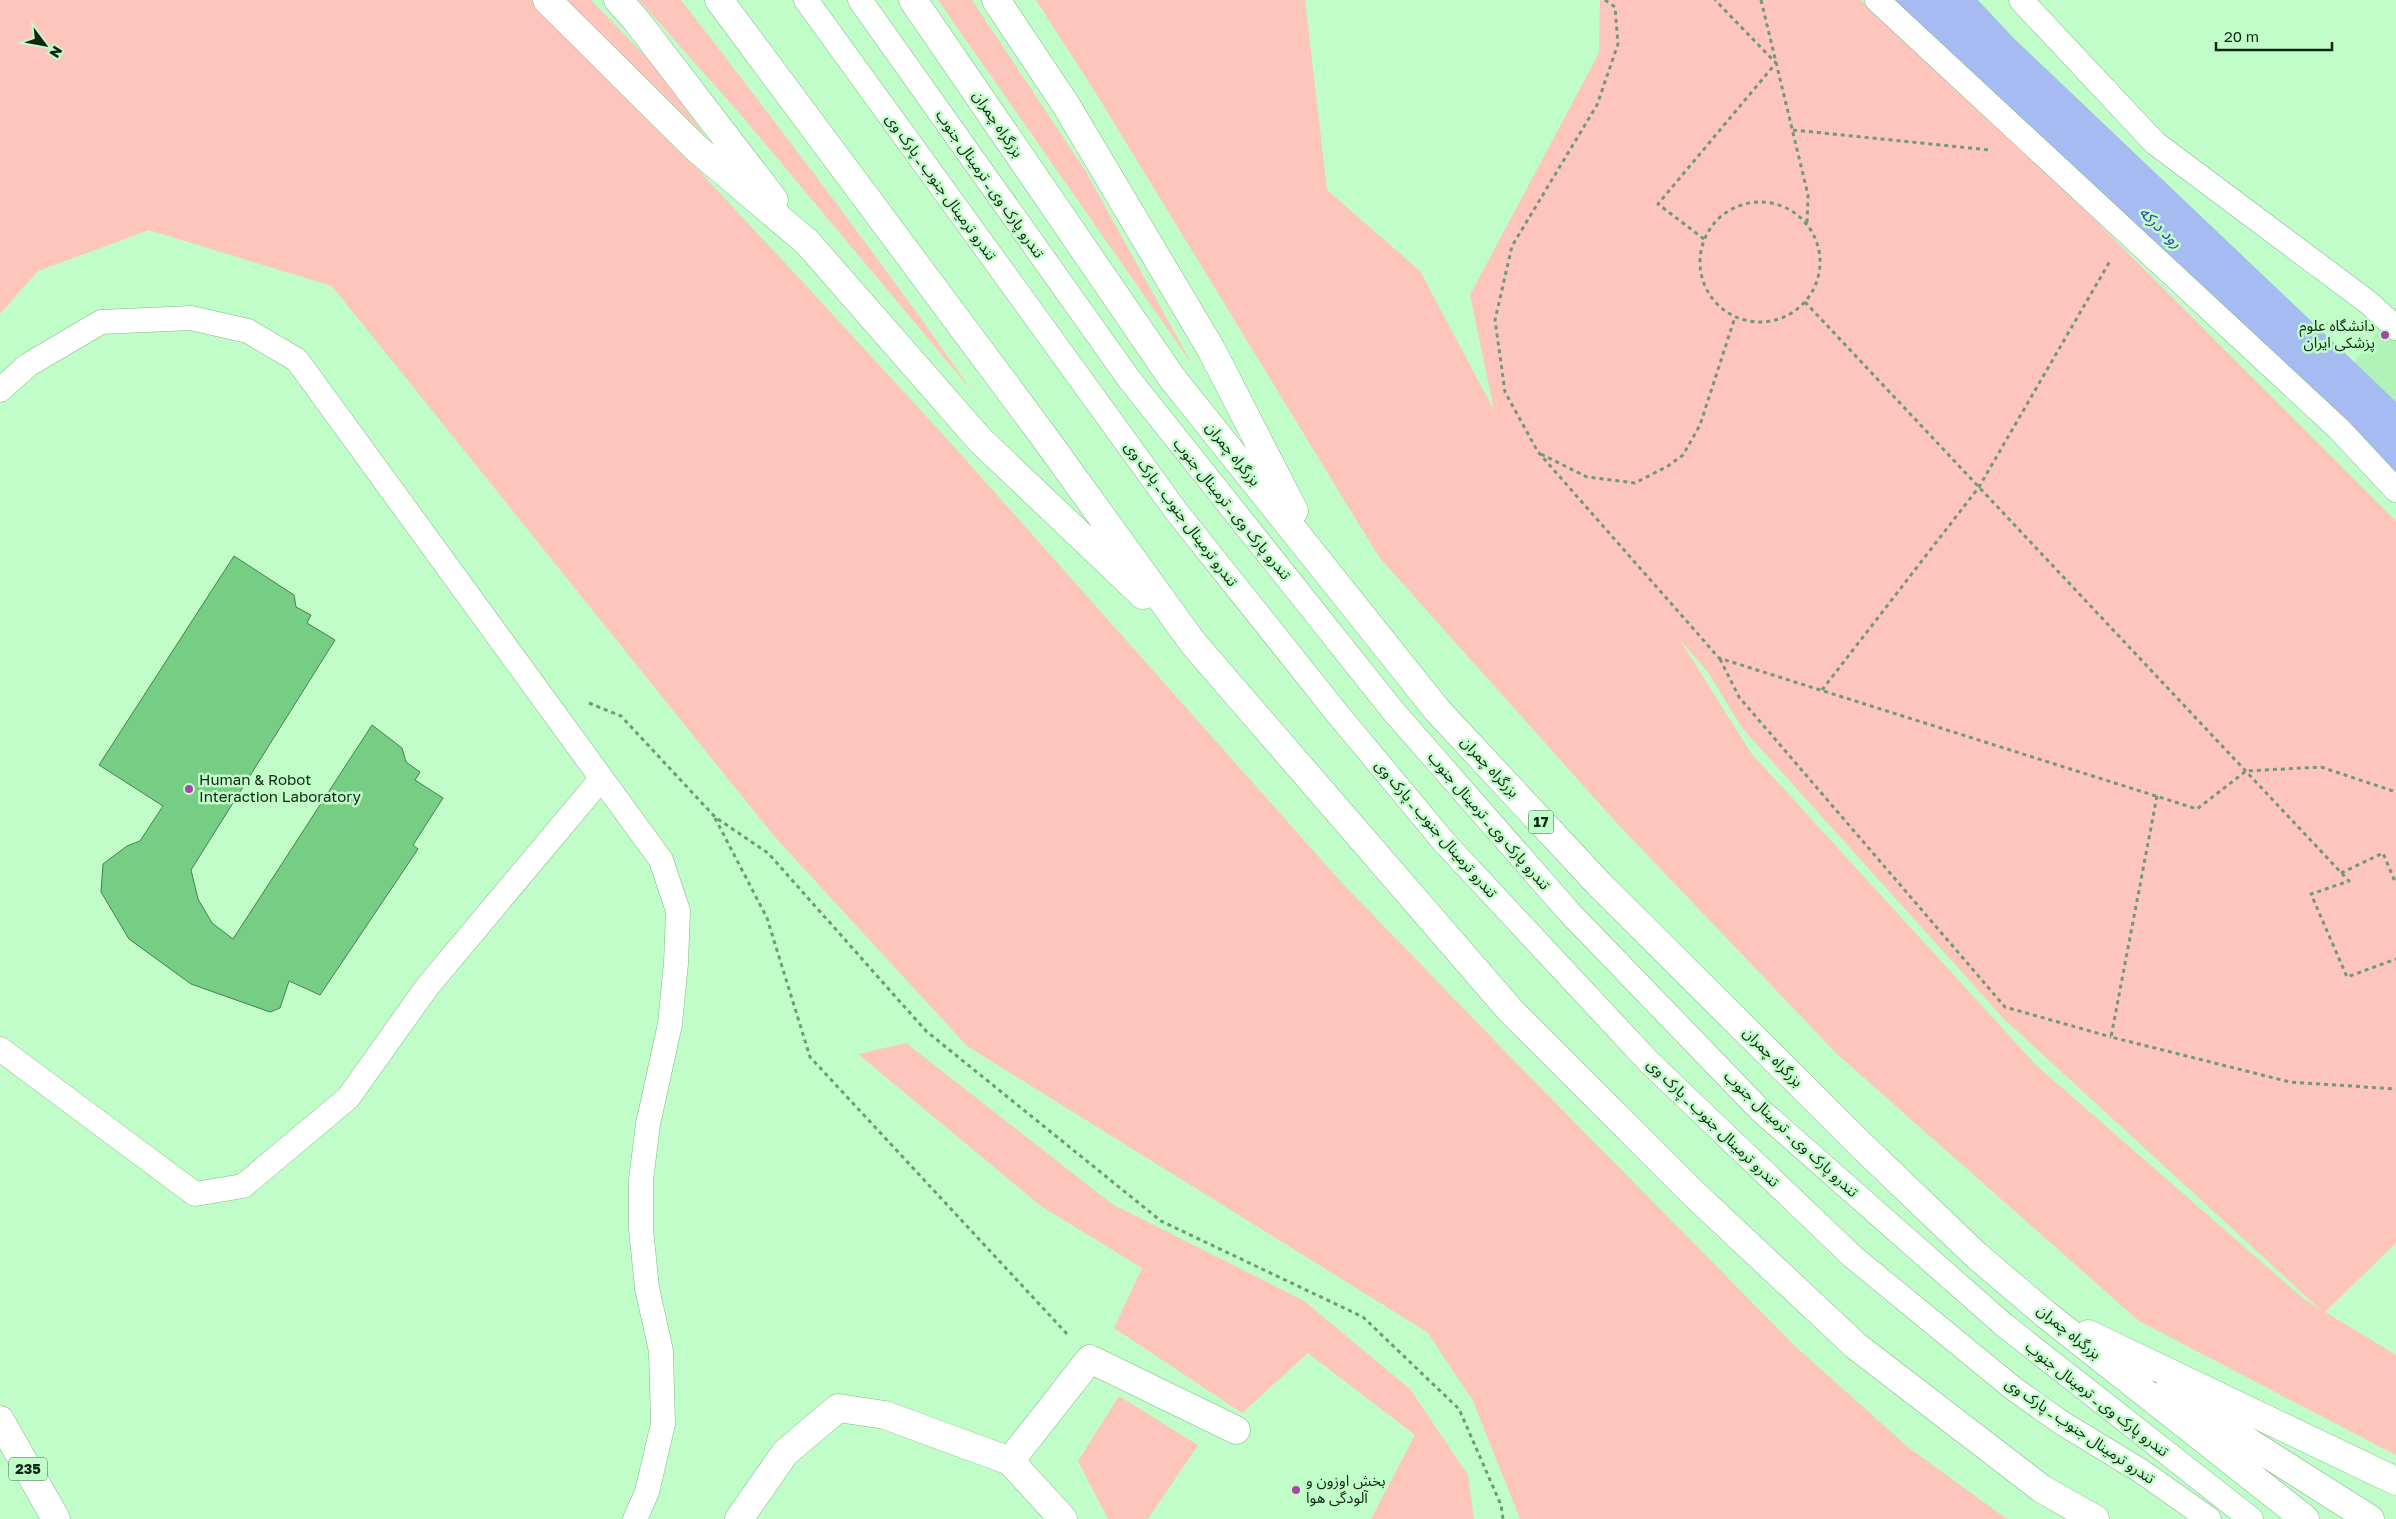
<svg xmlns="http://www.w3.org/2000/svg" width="2396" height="1519" viewBox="0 0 2396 1519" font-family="'Golos Text','Noto Sans Arabic',sans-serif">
<rect width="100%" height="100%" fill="#c0fdc8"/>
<path fill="#b0f3b9" d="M2396 307V403L2353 364Z"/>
<path fill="#fec5bc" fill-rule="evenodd" d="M0 0H531L679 149 799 278 950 442 1343 884 1527 1074 1796 1347 1909 1448 2007 1519H1520L1472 1399 1427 1332 967 1046 774 836 332 286 149 230 38 271 0 314Z
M561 0H591L654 65 705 136 641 81Z
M639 0H681C780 128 879 257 972 391L741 115Z
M938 0H972L1085 170 1192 364Z
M1036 0H1305L1327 190 1420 271 1494 410 1470 295 1599 53 1600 0H1861L2088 213 2396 521V1243L2325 1312 2396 1355V1455L2139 1321 1836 1053 1614 820 1379 557 1097 95ZM1680 640 1708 672 1742 728 2005 1020 2321 1310 2304 1299 2037 1066 1751 753Z
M906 1043 1112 1204 1303 1300 1410 1389 1468 1475 1474 1519H1371L1415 1435 1308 1353 1242 1413 1114 1328 1142 1268 1041 1206 858 1054Z
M1119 1396 1198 1445 1148 1519H1108L1078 1461Z"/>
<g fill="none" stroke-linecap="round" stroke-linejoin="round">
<path stroke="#a6bbf1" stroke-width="70" d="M1930 0 1987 61 2396 450"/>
</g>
<path fill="#76ce85" stroke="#467e50" d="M234 556 294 595 296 607 311 615 307 623 335 640 191 870 198 899 212 923 233 939 372 725 402 748 406 762 420 772 415 780 443 798 413 845 418 849 320 995 289 981 280 1008 270 1012 191 984 129 939 101 892 103 864 127 846 140 841 163 806 99 765Z"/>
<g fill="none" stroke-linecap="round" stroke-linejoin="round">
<defs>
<path id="lane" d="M806 0 1176 511 1336 712 1444 842 1649 1062 1853 1257 2014 1389 2062 1423 2141 1471 2209 1519
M860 0 1129 379 1394 712 1569 912 1760 1110 2004 1325 2251 1519
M1877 0 2339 429 2396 490
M2021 0 2155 143 2369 303 2396 328
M0 390 28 365 101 322 191 318 248 331 297 360 661 860 678 911 676 963 670 1024 648 1124 641 1180V1229L647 1288 661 1351 663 1424 647 1492 635 1519
M0 1049 195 1194 243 1186 348 1098 427 987 601 779"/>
<path id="street" d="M1010 1461 1090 1359 1236 1430
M739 1519 785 1453 838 1408 885 1415 1010 1461 1063 1519"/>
<path id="primary" d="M0 1420 56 1519"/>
<path id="highway" d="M547 0 696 148 807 242 980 440 1143 595
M618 0 636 20 774 200
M719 0 1042 434 1193 643 1510 1010 1695 1195 1856 1346 2042 1489 2095 1519
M913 0 1172 378 1437 710 1599 884 1863 1147 1977 1256 2044 1313 2305 1519
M996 0 1066 105 1211 349 1294 511
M2088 1334 2396 1481
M2168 1391 2370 1519"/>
</defs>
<use href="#lane" stroke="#7fb887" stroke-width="25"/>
<use href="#street" stroke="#7fb887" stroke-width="29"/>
<use href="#primary" stroke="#7fb887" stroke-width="29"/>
<use href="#highway" stroke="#7fb887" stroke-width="29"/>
<path stroke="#6f9a75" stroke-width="3" stroke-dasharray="4 4" stroke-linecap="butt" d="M1605 0 1615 7 1618 44 1597 105 1512 246 1495 320 1505 392 1538 452 1719 658 2197 809 2246 771 2321 767 2396 792
M1761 0 1808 195 1807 224
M1793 130 1990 150
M1700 262a60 60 0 1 1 120 0a60 60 0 1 1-120 0Z
M1704 239 1658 204 1776 63 1715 0
M1805 302 2349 881 2311 894 2347 977 2396 959
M1541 454 1587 477 1635 483 1668 466 1683 455 1700 425 1735 317
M1720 659 1739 697 2005 1007 2111 1037
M1822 690 1979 487 2110 261
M589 703 621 716 715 817 768 853 926 1031 1161 1221 1363 1317 1459 1409 1501 1505 1503 1519
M2157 796 2111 1037 2290 1082 2396 1089
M715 818 767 918 810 1057 1067 1334
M2341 873 2383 853 2396 884"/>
<use href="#lane" stroke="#fff" stroke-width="24"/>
<use href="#street" stroke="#fff" stroke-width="28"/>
<use href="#primary" stroke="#fff" stroke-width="28"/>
<use href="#highway" stroke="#fff" stroke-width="28"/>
</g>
<g fill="#a943a7" stroke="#c0fdc8" stroke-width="2">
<circle cx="2385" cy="335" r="5"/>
<circle cx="189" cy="789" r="5"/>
<circle cx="1296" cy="1490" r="5"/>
</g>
<g text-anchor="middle" stroke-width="5" stroke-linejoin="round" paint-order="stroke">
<g fill="#c0fdc8" stroke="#446649" stroke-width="1">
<rect x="1528.5" y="810.5" width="25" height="23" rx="4"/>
<rect x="9" y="1457.5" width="38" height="23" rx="4"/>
</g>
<g font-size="14" font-weight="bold" fill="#0f2613">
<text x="1541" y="827">17</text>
<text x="28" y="1474">235</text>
</g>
<g font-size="15" fill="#0f2613" stroke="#c0fdc8">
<text transform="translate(998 124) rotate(56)" y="5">بزرگراه چمران</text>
<text transform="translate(990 184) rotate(55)" y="5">تندرو پارک وی ـ ترمینال جنوب</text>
<text transform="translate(941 187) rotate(54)" y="5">تندرو ترمینال جنوب ـ پارک وی</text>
<text transform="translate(1233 454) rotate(51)" y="5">بزرگراه چمران</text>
<text transform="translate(1232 509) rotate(51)" y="5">تندرو پارک وی ـ ترمینال جنوب</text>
<text transform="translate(1181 514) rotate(53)" y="5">تندرو ترمینال جنوب ـ پارک وی</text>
<text transform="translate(1490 767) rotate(47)" y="5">بزرگراه چمران</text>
<text transform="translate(1489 821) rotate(49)" y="5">تندرو پارک وی ـ ترمینال جنوب</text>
<text transform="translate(1436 829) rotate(49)" y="5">تندرو ترمینال جنوب ـ پارک وی</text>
<text transform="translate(1773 1057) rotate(45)" y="5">بزرگراه چمران</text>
<text transform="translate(1713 1123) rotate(44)" y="5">تندرو ترمینال جنوب ـ پارک وی</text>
<text transform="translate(1791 1134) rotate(43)" y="5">تندرو پارک وی ـ ترمینال جنوب</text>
<text transform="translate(2069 1332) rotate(39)" y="5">بزرگراه چمران</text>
<text transform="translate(2097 1399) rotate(38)" y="5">تندرو پارک وی ـ ترمینال جنوب</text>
<text transform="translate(2080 1431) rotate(34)" y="5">تندرو ترمینال جنوب ـ پارک وی</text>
</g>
<g font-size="15" fill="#0f2613" stroke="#c0fdc8" text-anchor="start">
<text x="2375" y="331" text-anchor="end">دانشگاه علوم<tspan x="2375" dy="17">پزشکی ایران</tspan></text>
<text x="199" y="785">Human &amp; Robot<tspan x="199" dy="17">Interaction Laboratory</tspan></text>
<text x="1306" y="1486">بخش اوزون و<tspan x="1306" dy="17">آلودگی هوا</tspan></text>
</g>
<g font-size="16" font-style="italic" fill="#2c45aa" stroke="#c0fdc8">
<text transform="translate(2161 227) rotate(44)" y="6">رود درکه</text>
</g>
</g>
<g transform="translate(45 45) rotate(122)" stroke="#c0fdc8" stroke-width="4" paint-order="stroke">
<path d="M0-4L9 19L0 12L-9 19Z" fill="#0f2613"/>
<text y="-8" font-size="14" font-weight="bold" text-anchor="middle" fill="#0f2613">N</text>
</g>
<path d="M2216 42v8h116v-8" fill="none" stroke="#0f2613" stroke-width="2.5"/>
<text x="2224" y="42" font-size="15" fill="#0f2613" stroke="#c0fdc8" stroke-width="4" paint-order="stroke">20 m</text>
</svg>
